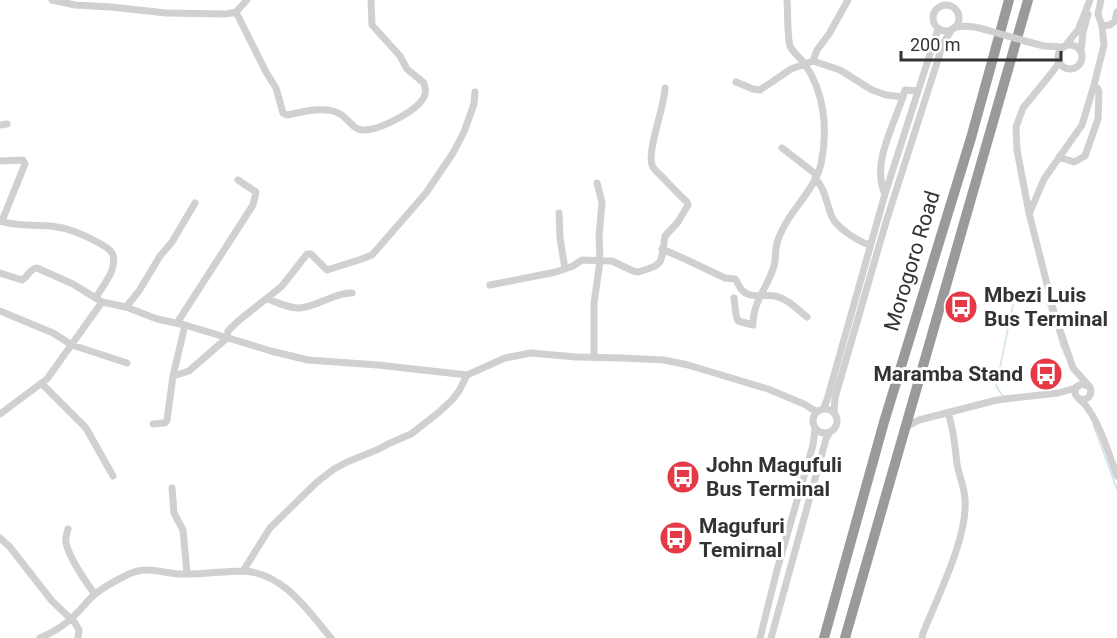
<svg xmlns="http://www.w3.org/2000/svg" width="1117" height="638" viewBox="0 0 1117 638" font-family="Roboto,sans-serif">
<rect width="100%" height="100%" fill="#fff"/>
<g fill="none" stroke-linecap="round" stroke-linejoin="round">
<path stroke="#cfe2ee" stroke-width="1.5" d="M1046 299 1050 312
M1056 328 1061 346 1066 357
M1007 396H1003L996 386 1016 291
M1093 424 1117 489"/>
<path stroke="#d0d0d0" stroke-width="7" d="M52 0 75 5 111 7 166 13 226 14 236 12 247 0
M933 18a13 13 0 1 1 26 0a13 13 0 1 1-26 0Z
M236 12 266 72 276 88 283 113 287 115C301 112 325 106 338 113 348 117 353 131 364 130 380 130 417 111 424 97 427 92 425 88 424 83L407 69 400 56 372 25 371 0
M1102 26 1110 25 1115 21 1117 12
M955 27C968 25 977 27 990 31
M1025 41 1044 46 1062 47
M1058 57a12 12 0 1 1 24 0a12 12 0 1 1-24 0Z
M1065 46 1078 30 1090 0
M1081 51 1083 32 1088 14
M813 61 817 50 829 34 848 0
M1059 63 1050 75 1023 108 1016 127 1017 150 1029 213 1055 316 1073 368 1090 387C1094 399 1081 404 1075 394L1076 387 1082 384 1088 386
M736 82 753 89 760 90 791 69 813 61 840 70 872 90 886 95 903 97
M0 125 7 124
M782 148 817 175
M1059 157 1074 162 1085 156 1098 119 1099 92 1098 89 1094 85
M0 161 23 160 25 164 2 221
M815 178C826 190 826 203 832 217 837 228 859 242 870 245
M885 194C870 162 897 121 905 90L918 91
M1030 212 1044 179 1082 125 1094 85 1104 45 1102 26 1098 14 1101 0
M559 213 560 238 565 269
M0 221C17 226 33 225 51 226 68 228 85 235 99 243 104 246 111 249 113 255 117 271 102 286 96 298
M662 249 685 259 725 278 735 279C738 282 739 288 743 291 751 299 765 294 775 296 788 299 797 309 807 317
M0 273 22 280C28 277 30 268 37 268L73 284 102 302 126 307 157 319 185 325 271 351 308 360 378 365 467 375 505 358 531 353 576 357 622 358 664 360 688 365 768 389 804 404 817 412
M490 285 556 272 573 266 582 260 612 261 633 271 638 272 648 269 655 266 660 262 662 256 665 236 678 222 688 205 687 202C680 196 673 188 667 182 663 177 657 173 653 167 645 155 665 106 665 88
M734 298 736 315 738 321 753 325C752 303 768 287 774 266 776 260 775 254 776 248 777 239 782 230 786 223 797 204 816 186 821 164 828 131 825 92 804 63 800 57 793 53 790 46 787 35 788 12 787 0
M267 299C277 302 290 309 300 308 317 306 337 292 352 293
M126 307 139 291 160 256 172 242 195 203
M0 311 53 333 72 345 127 363
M177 323 253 205 256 192 238 180
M594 358V303L600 261 599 237 602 202 597 183
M173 376 189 371 220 344 227 338 228 331 237 322 282 286 307 254H311L327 270 362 259 372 255 426 193 453 153 464 132 474 104 475 92
M42 384 86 428 113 476
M1079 399C1097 412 1109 455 1117 476
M813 421a12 12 0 1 1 24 0a12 12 0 1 1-24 0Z
M823 409 827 400 885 194 938 29
M834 413 835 398 886 222 943 44 952 29
M0 414 47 379 102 302
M153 424 165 423 167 420 173 376 185 325
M905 427 919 420 997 400 1058 393 1076 388
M172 488 174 513 183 530 187 573
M68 529C67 533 65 538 66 543 69 557 86 583 95 594
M0 538 9 546 52 601 71 619
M243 571 270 528 317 482 334 469 347 462 379 449 388 444 411 434 438 413 452 400 459 391 467 375
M72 618 79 630 78 638
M40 638C54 632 68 623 78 612 83 607 88 600 94 595 102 588 115 581 125 576 145 565 158 572 178 574 200 575 221 571 243 571 284 573 307 610 331 638
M760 638 777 570 813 445 815 429
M771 638 826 439 830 432
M922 638 923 633C937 598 968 537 965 500 965 488 959 476 957 464 955 447 954 430 948 413"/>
<path stroke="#9a9a9a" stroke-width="10" d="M824 638 884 422 971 138 1009 0
M845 638 1028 0"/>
<path stroke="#d0d0d0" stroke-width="7" d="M990 31 1025 41"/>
</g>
<defs>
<symbol id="bus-disc" viewBox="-11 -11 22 22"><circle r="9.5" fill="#e63946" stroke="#fff"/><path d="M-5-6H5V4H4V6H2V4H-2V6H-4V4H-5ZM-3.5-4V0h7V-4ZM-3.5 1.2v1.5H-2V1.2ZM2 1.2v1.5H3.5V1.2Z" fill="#fff"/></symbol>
</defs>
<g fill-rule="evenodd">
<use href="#bus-disc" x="942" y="288" width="38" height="38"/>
<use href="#bus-disc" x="1027" y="355" width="38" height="38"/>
<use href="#bus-disc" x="664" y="458" width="38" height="38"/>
<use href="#bus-disc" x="657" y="519" width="38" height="38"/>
</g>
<g text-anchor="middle" stroke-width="6" stroke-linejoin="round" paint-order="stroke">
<g font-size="21" fill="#333" stroke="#fff">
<text transform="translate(912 261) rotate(-73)" y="7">Morogoro Road</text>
</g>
<g font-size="21" font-weight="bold" fill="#333" stroke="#fff" text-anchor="start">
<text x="984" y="302">Mbezi Luis<tspan x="984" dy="24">Bus Terminal</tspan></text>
<text x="1023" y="381" text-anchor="end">Maramba Stand</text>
<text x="706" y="472">John Magufuli<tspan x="706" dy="24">Bus Terminal</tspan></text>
<text x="699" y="533">Magufuri<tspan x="699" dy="24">Temirnal</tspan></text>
</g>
</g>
<path d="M901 51v9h160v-9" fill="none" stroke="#333333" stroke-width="3"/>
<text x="910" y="51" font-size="18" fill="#333333" stroke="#ffffff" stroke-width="4.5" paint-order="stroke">200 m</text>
</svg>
